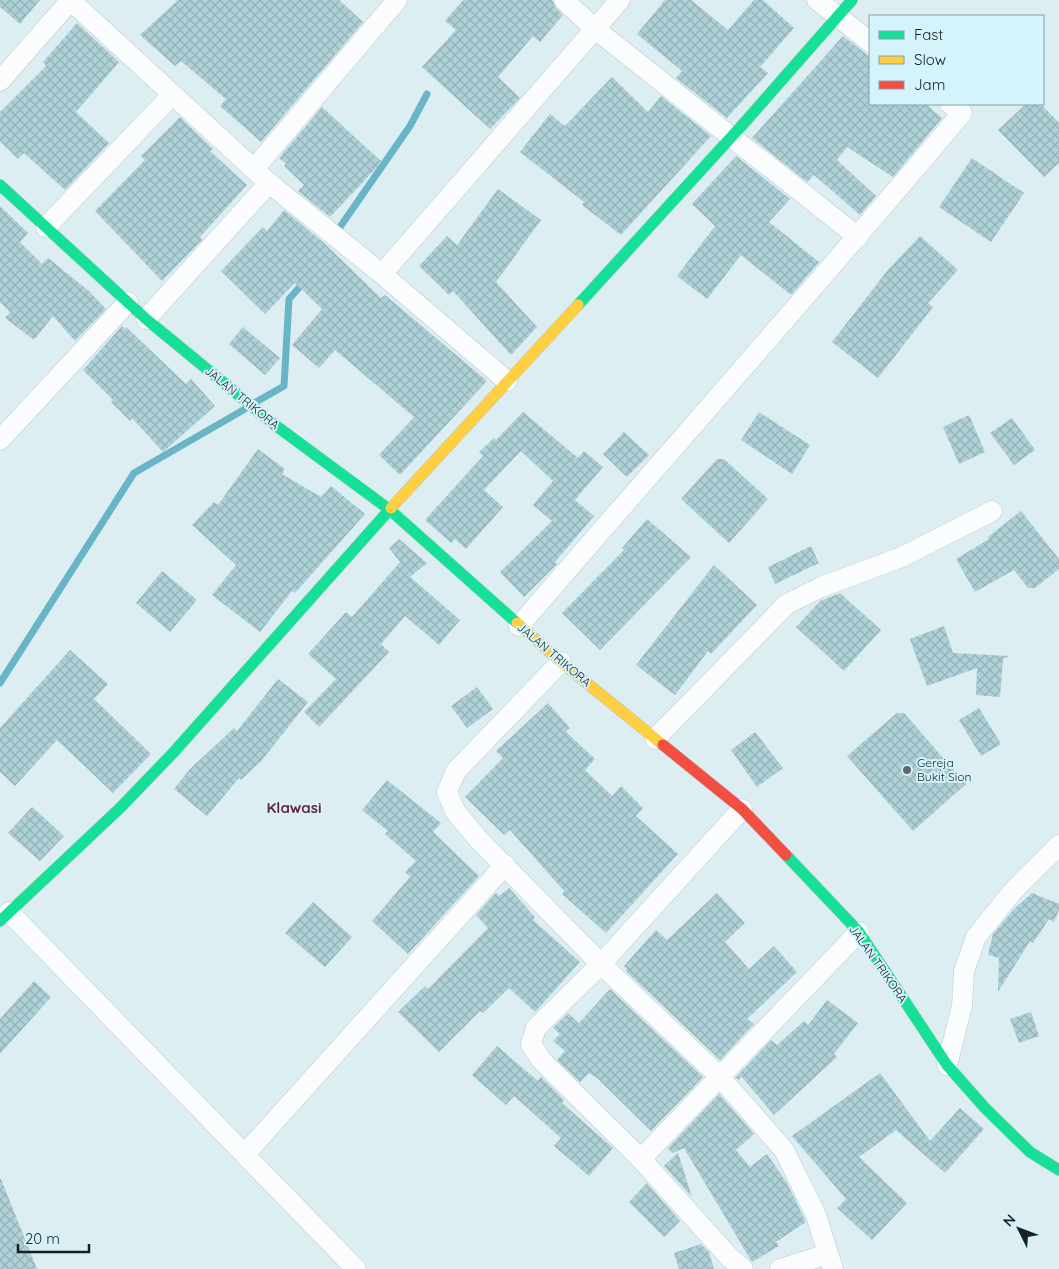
<svg xmlns="http://www.w3.org/2000/svg" width="1059" height="1269" viewBox="0 0 1059 1269" font-family="Quicksand,sans-serif">
<defs>
<pattern id="building-cross-hatch" width="8" height="8" patternUnits="userSpaceOnUse" patternTransform="scale(1.25)"><rect width="8" height="8" fill="#aed0d7"/><path d="M0 0l8 8M0 8l8-8" fill="none" stroke="#95b2b8"/></pattern>
</defs>
<rect width="100%" height="100%" fill="#ddeef2"/>
<g fill="none" stroke-linecap="round" stroke-linejoin="round">
<path stroke="#67b5c6" stroke-width="7" d="M340 227 410 126 427 94
M256 402 284 386 289 299 304 282
M0 683 134 473 245 409"/>
</g>
<path fill="url(#building-cross-hatch)" d="M0 0H40L20 24 0 7Z
M178 0H339L363 22 261 142 220 106 226 99 181 61 175 66 140 35Z
M463 0H552L556 8 563 15 540 42 533 36 498 77 520 98 490 129 422 67 456 30 445 21Z
M665 0H691L728 30 754 0H763L794 28 760 67 768 73 727 118 676 78 682 71 637 34Z
M77 23 119 62 76 112 109 143 65 190 24 153 18 159 0 141V112L46 66 43 62Z
M843 36 870 57V104H926L942 118 893 177 847 147 837 160 876 196 860 215 814 175 807 182 752 138Z
M612 77 648 112 661 96 711 136 621 235 582 205 584 202 520 152 550 114 565 126Z
M1026 104H1041L1059 123V163L1044 177 998 130Z
M322 107 382 162 330 217 298 191 304 185 284 166 286 164 279 158Z
M180 117 213 149 210 151 247 185 200 237 202 240 162 281 95 211 145 160 141 156Z
M736 156 790 199 769 222 819 262 791 295 741 255 707 299 677 276 715 226 692 204Z
M972 158 1024 193 991 242 939 207Z
M498 189 541 220 496 282 537 327 511 355 453 291 449 295 419 266 447 236 457 245Z
M0 206 28 233 20 242 42 264 48 258 89 291 106 309 75 341 53 316 34 340 5 318 10 312 0 302Z
M284 210 325 244 381 298 385 295 487 381 400 475 379 455 414 417 335 350 319 368 292 345 322 309 295 283 265 314 221 271 263 227 267 231Z
M920 236 958 270 928 303 933 307 878 378 832 342 887 271Z
M122 326 124 329 126 327 186 384 191 379 215 406 163 452 132 418 130 421 111 402 113 400 83 370Z
M243 327 280 358 265 375 229 344Z
M523 412 578 458 584 451 603 467 575 500 594 516 555 562 557 564 524 597 500 572 552 521 533 505 553 481 521 451 484 490 503 507 466 549 455 539 451 543 425 520 483 456 479 452 494 438 496 440Z
M759 412 810 445 792 474 741 440Z
M969 415 985 452 959 464 943 427Z
M1012 418 1035 450 1014 465 990 433Z
M624 432 649 455 627 477 603 454Z
M258 449 285 469 282 474 321 497 331 486 365 514 295 593 292 591 260 632 212 595 236 565 192 525 214 502 218 505Z
M717 459H724L768 499 729 543 681 499Z
M1021 511 1059 559V569L1035 588H1028L1014 570 975 592 956 559 989 539 988 537Z
M647 519 691 557 600 650 562 613 624 550 622 548Z
M399 539 427 563 410 577 460 620 439 645 405 616 381 644 389 652 319 727 304 712 336 679 308 654 346 612 352 617 400 562 389 548Z
M811 546 819 563 775 584 768 567Z
M714 565 757 605 711 654 708 651 675 695 636 665Z
M162 571 197 600 170 632 136 603Z
M840 593 881 630 844 671 796 627 820 601Z
M944 626 953 653 1009 656 1003 659 1000 697 976 695 977 668 927 686 910 639Z
M70 650 108 684 94 699 151 754 113 793 57 740 15 786 0 772V728Z
M278 679 308 702 262 760 241 780 239 778 207 816 174 789 190 769 234 728 237 731Z
M477 687 493 709 467 728 451 706Z
M548 703 570 728 566 732 595 759 585 770 612 796 621 786 643 808 636 816 678 854 606 933 562 894 564 891 510 830 504 835 465 797 503 758 496 751Z
M979 708 1001 744 981 756 959 720Z
M897 713H904L966 784 913 831 847 756Z
M755 732 783 768 757 787 731 750Z
M387 780 441 823 433 832 479 876 408 954 372 921 410 877 405 872 416 861 385 834 388 831 362 810Z
M32 807 64 836 40 861 8 833Z
M509 888 535 917 533 920 580 962 535 1012 509 988 483 1013 480 1011 439 1052 398 1012 425 986 428 989 488 928 476 915 496 893 499 896Z
M717 893 745 923 725 942 749 969 774 946 797 972 747 1019 754 1024 720 1060 626 971 627 969 624 966 656 930 667 940Z
M1032 893 1059 904V910L1054 922 1049 919 1033 943 1030 941 998 992 999 958 988 955 993 934 1014 909Z
M313 902 352 937 325 967 285 933Z
M34 981 51 997 0 1054V1019Z
M610 989 703 1077 651 1131 597 1078 589 1073 580 1082 557 1060 565 1051 553 1041 560 1034 553 1028 568 1013 579 1023Z
M827 1000 858 1023 834 1054 837 1057 774 1115 742 1077 738 1080 736 1077 771 1040 777 1045 804 1021 808 1025Z
M1031 1012 1039 1036 1019 1043 1010 1019Z
M497 1046 538 1081 541 1077 564 1100 562 1103 613 1148 589 1176 554 1146 561 1138 514 1096 506 1105 472 1075Z
M880 1073 930 1141 960 1108 984 1129 945 1173 896 1130 859 1157 907 1203 872 1240 837 1208 846 1199 792 1136Z
M719 1094 754 1134 736 1150 750 1167 767 1154 787 1183 806 1222 776 1242 779 1246 752 1262 684 1148 673 1153 668 1148Z
M678 1153 692 1197 664 1166Z
M0 1179H1L37 1269H0Z
M647 1183 680 1221 664 1237 629 1202Z
M701 1244 709 1252 714 1269H679L674 1253Z"/>
<g fill="none" stroke-linecap="round" stroke-linejoin="round">
<defs>
<path id="street" d="M70 0 269 183 382 274 507 381
M564 0 595 29 858 237
M817 0 870 42
M0 81 71 0
M254 169 397 0
M46 227 172 95
M382 274 620 0
M146 319 269 183
M0 440 128 302
M519 626C667 454 817 286 962 113L950 104
M561 662 456 771 447 792 455 811 479 840 601 964 719 1076 784 1150 816 1215 833 1269
M655 739 787 604 821 587 902 557 992 511
M742 809 601 964 536 1028 531 1044 542 1061 641 1159 730 1258 743 1269
M9 912 356 1269
M947 1065 962 1006 964 971 976 937 1013 891 1059 845
M245 1154 505 865
M641 1159 859 932
M780 1269 828 1254"/>
<path id="fast" d="M0 185 146 319 275 425 390 510 517 623
M578 305 745 122 852 0
M786 855 859 932 947 1065 985 1108 1030 1152 1059 1170
M0 921 120 808 173 753 391 508"/>
<path id="slow" d="M391 508 578 305
M517 623 561 662 663 745"/>
<path id="jam" d="M663 745 742 809 786 855"/>
</defs>
<use href="#street" stroke="#bbc9cc" stroke-width="21"/>
<use href="#fast" stroke="#bbc9cc" stroke-width="12"/>
<use href="#slow" stroke="#bbc9cc" stroke-width="12"/>
<use href="#jam" stroke="#bbc9cc" stroke-width="12"/>
<use href="#street" stroke="#fafcfd" stroke-width="20"/>
<use href="#fast" stroke="#16e098" stroke-width="11"/>
<use href="#slow" stroke="#ffcf43" stroke-width="11"/>
<use href="#jam" stroke="#f24e42" stroke-width="11"/>
</g>
<circle fill="#5c696c" stroke="#d4f3fb" stroke-width="2" cx="907" cy="770" r="5"/>
<g text-anchor="middle" stroke-width="4" stroke-linejoin="round" paint-order="stroke">
<g font-size="12" fill="#162124" stroke="#d4f3fb">
<text transform="translate(242 398) rotate(39)" y="4">JALAN TRIKORA</text>
<text transform="translate(554 655) rotate(40)" y="4">JALAN TRIKORA</text>
<text transform="translate(878 964) rotate(55)" y="4">JALAN TRIKORA</text>
</g>
<g font-size="12" fill="#162124" stroke="#d4f3fb" text-anchor="start">
<text x="917" y="767">Gereja<tspan x="917" dy="14">Bukit Sion</tspan></text>
</g>
<g font-size="15" font-weight="bold" fill="#6a253a" stroke="#d4f3fb">
<text x="294" y="813">Klawasi</text>
</g>
</g>
<rect x="869" y="15" width="175" height="90" fill="#d4f3fb" stroke="#889fa5"/>
<rect x="879" y="31" width="25" height="8" fill="#16e098" stroke="#889fa5"/>
<text x="914" y="40" font-size="15" fill="#162124">Fast</text>
<rect x="879" y="56" width="25" height="8" fill="#ffcf43" stroke="#889fa5"/>
<text x="914" y="65" font-size="15" fill="#162124">Slow</text>
<rect x="879" y="81" width="25" height="8" fill="#f24e42" stroke="#889fa5"/>
<text x="914" y="90" font-size="15" fill="#162124">Jam</text>
<g transform="translate(1019 1229) rotate(312)" stroke="#d4f3fb" stroke-width="4" paint-order="stroke">
<path d="M0-4L9 19L0 12L-9 19Z" fill="#162124"/>
<text y="-8" font-size="14" font-weight="bold" text-anchor="middle" fill="#162124">N</text>
</g>
<path d="M18 1244v8h71v-8" fill="none" stroke="#162124" stroke-width="2.5"/>
<text x="25" y="1244" font-size="15" fill="#162124" stroke="#d4f3fb" stroke-width="4" paint-order="stroke">20 m</text>
</svg>
